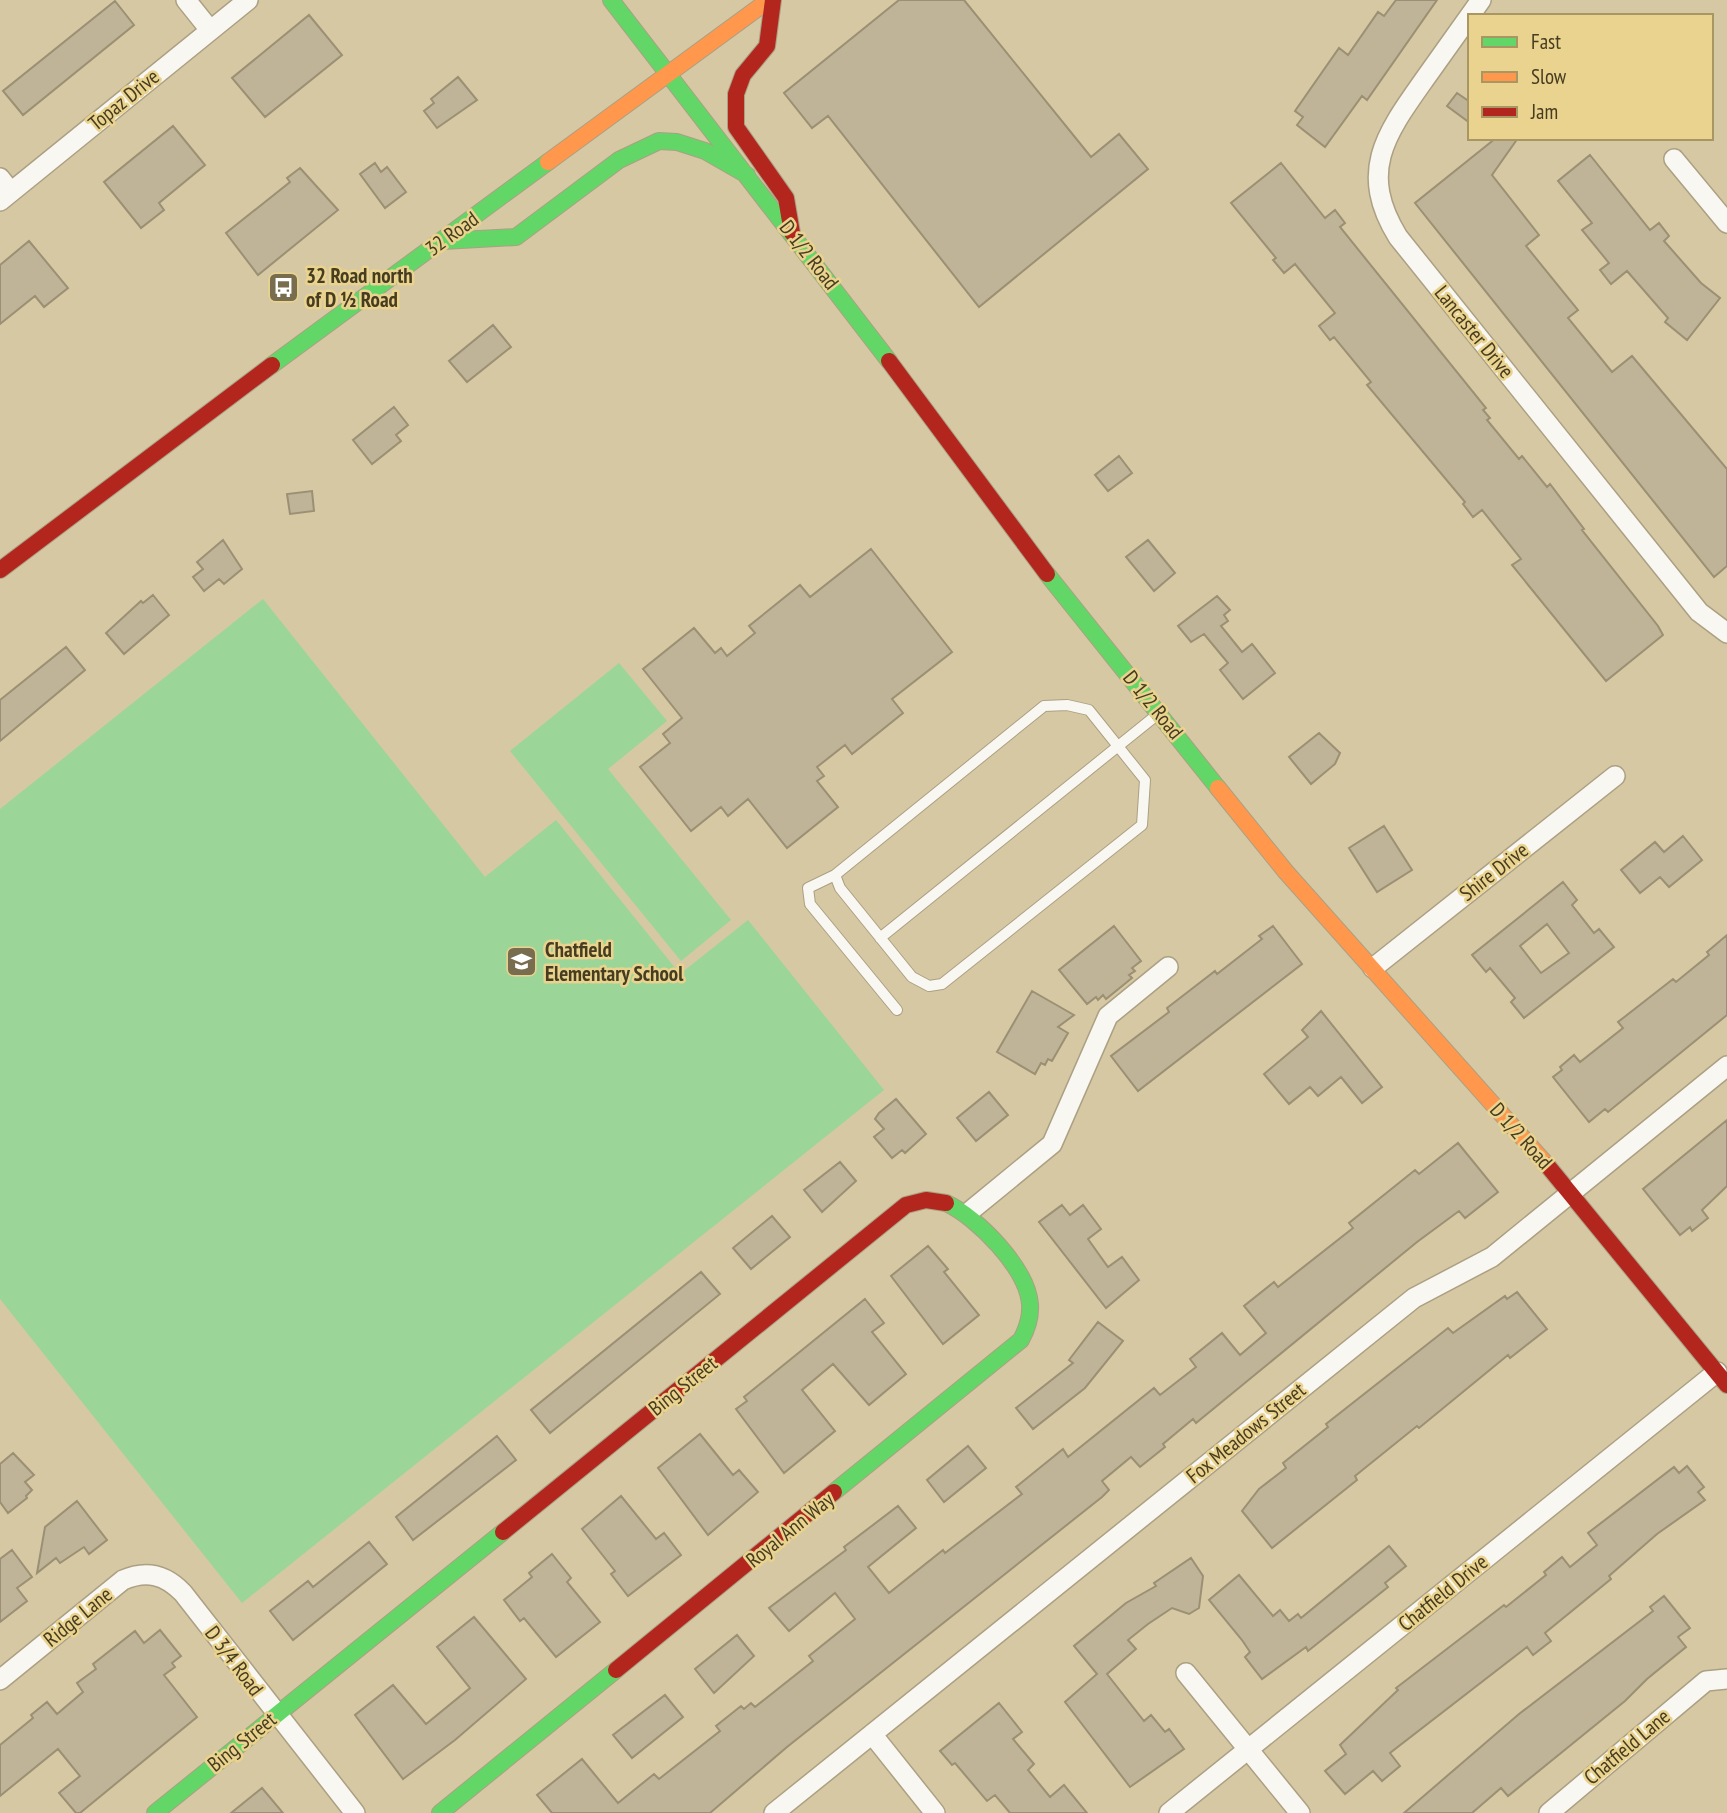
<svg xmlns="http://www.w3.org/2000/svg" width="1727" height="1813" viewBox="0 0 1727 1813" font-family="'PT Sans Narrow',sans-serif">
<rect width="100%" height="100%" fill="#d5c8a3"/>
<path fill="#9cd598" d="M263 599 485 877 556 820 680 974 748 920 884 1090 242 1603 0 1299V809Z
M619 663 667 721 608 769 731 920 681 961 510 751Z"/>
<path fill="#bfb497" stroke="#9b9073" stroke-width="2" fill-rule="evenodd" d="M899 0H964L1091 157 1119 134 1148 169 979 307 828 116 812 128 784 93Z
M1396 0H1437L1367 100 1362 96 1325 147 1297 125 1303 117 1295 111 1339 48 1348 55 1378 12 1384 16Z
M115 1 134 25 23 115 3 91Z
M309 15 342 55 265 117 232 78Z
M458 77 477 100 437 128 424 111 434 103 431 99Z
M1457 93 1470 102V123L1447 106Z
M173 126 205 165 159 203 164 210 141 228 104 182Z
M1496 138H1518L1492 175 1539 235 1526 246 1578 310 1568 318 1612 372 1632 356 1727 469V566L1714 577 1415 203Z
M1590 155 1650 230 1659 223 1669 236 1664 241 1701 283 1720 298 1687 340 1665 322 1668 318 1627 271 1611 284 1600 270 1609 263 1582 230 1592 223 1558 181Z
M375 163 381 172 387 167 406 192 385 208 360 174Z
M1281 163 1325 218 1335 210 1345 223 1340 227 1486 408 1483 410 1490 418 1487 420 1519 459 1522 456 1547 487 1550 484 1584 529 1582 530 1658 626 1663 635 1606 681 1512 565 1521 559 1482 510 1473 517 1463 504 1465 502 1367 385 1371 382 1334 337 1330 340 1319 326 1335 313 1295 264 1284 273 1273 260 1276 258 1231 203Z
M300 168 338 210 258 275 226 233 290 182 287 178Z
M29 241 68 288 44 307 35 296 0 324V265Z
M493 325 511 347 467 382 449 361Z
M394 407 408 425 396 435 401 441 372 464 353 440Z
M1119 456 1132 473 1108 491 1095 475Z
M312 491 314 511 290 514 287 494Z
M223 540 242 569 224 584 219 579 204 591 193 577 203 569 197 562Z
M1148 540 1175 573 1154 591 1126 557Z
M871 549 952 652 892 699 903 713 852 754 845 745 817 767 824 776 817 781 838 807 787 848 748 799 728 816 721 807 691 831 640 767 670 743 663 734 682 718 643 669 694 628 715 653 721 648 727 656 755 633 749 626 800 585 810 597Z
M153 595 169 615 124 654 106 633 141 601 143 603Z
M1217 596 1230 610 1224 615 1228 621 1221 626 1242 652 1252 644 1275 673 1243 699 1220 670 1228 663 1204 634 1191 642 1178 626Z
M66 647 85 670 0 741V700Z
M1319 733 1340 753 1335 764 1311 784 1289 757Z
M1384 826 1412 870 1377 892 1349 848Z
M1683 836 1702 860 1669 887 1660 877 1640 893 1621 870 1655 842 1664 852Z
M1563 882 1577 900 1572 905 1594 933 1599 929 1614 947 1524 1018 1511 1002 1515 998 1490 968 1486 972 1472 955ZM1547 924 1569 953 1541 973 1520 946Z
M1114 926 1141 961 1132 968 1135 971 1129 975 1132 978 1106 999 1103 995 1098 1000 1096 997 1087 1004 1059 970Z
M1273 926 1302 964 1138 1091 1111 1056 1169 1012 1167 1008 1215 971 1217 974 1262 939 1259 936Z
M1727 935V1015L1608 1112 1605 1109 1589 1122 1553 1077 1562 1070 1560 1067 1574 1055 1580 1062 1623 1028 1618 1022 1673 979 1676 982 1709 955 1707 952Z
M1032 991 1074 1015 1058 1027 1068 1033 1052 1061 1048 1059 1045 1065 1041 1063 1035 1074 997 1052Z
M1321 1011 1382 1087 1362 1103 1341 1077 1318 1096 1310 1087 1289 1104 1264 1074 1308 1037 1302 1030Z
M989 1092 1008 1115 976 1141 957 1118Z
M896 1099 926 1134 905 1153 902 1150 892 1158 874 1137 884 1129 875 1119 879 1113Z
M1727 1120V1186L1702 1210 1708 1218 1692 1231 1690 1227 1680 1235 1643 1189Z
M1458 1143 1498 1192 1465 1218 1459 1211 1417 1242 1196 1423 1193 1419 1163 1444 1165 1447 1140 1467 1131 1457 1102 1481 1109 1490 1102 1497 787 1747 710 1813H552L537 1795 582 1759 618 1803 654 1774 659 1779 720 1731 716 1726 741 1706 744 1709 751 1703 755 1707 813 1661 809 1656 855 1619 835 1593 789 1631 769 1608 846 1550 844 1547 898 1506 916 1528 868 1567 889 1593 943 1550 945 1553 1022 1494 1016 1487 1063 1449 1068 1457 1154 1388 1160 1395 1196 1367 1190 1359 1222 1333 1240 1355 1266 1333 1244 1306 1274 1282 1278 1287 1353 1228 1349 1223 1415 1170 1419 1174Z
M840 1162 856 1181 822 1212 804 1190Z
M1062 1205 1070 1215 1083 1205 1101 1229 1088 1239 1108 1267 1122 1257 1139 1280 1106 1308 1039 1222Z
M772 1216 790 1237 751 1269 733 1248Z
M928 1246 948 1269 944 1272 979 1315 943 1344 891 1276Z
M701 1272 720 1294 550 1433 531 1410Z
M1517 1292 1547 1329 1510 1358 1508 1355 1419 1428 1417 1426 1355 1476 1357 1480 1272 1548 1242 1511 1259 1489 1286 1468 1283 1463 1328 1427 1326 1424 1448 1328 1453 1333 1505 1296 1507 1299Z
M865 1299 884 1323 872 1332 906 1374 869 1405 833 1364 802 1390 835 1431 784 1473 736 1409 747 1401 744 1397Z
M1098 1322 1123 1341 1085 1388 1033 1429 1016 1408 1073 1363 1069 1360Z
M700 1434 733 1475 739 1470 758 1492 708 1535 658 1468Z
M497 1436 516 1460 413 1540 396 1517Z
M968 1446 986 1468 944 1502 927 1480Z
M13 1453 34 1475 25 1482 32 1490 26 1496 27 1498 8 1513 0 1502V1464Z
M1687 1466 1704 1487 1698 1492 1705 1500 1657 1534 1609 1576 1611 1579 1545 1633 1551 1641 1533 1655 1527 1647 1390 1753 1400 1766 1382 1781 1373 1771 1345 1794 1325 1771 1346 1754 1340 1745 1398 1690 1396 1688 1504 1605 1506 1607 1546 1575 1544 1572 1562 1557 1570 1567 1597 1545 1588 1533 1674 1467 1679 1473Z
M621 1496 656 1539 664 1533 681 1555 628 1596 611 1574 615 1571 582 1529Z
M77 1501 107 1540 89 1554 84 1547 60 1563 56 1558 37 1573 45 1527Z
M369 1542 387 1564 293 1640 270 1611 308 1581 313 1587Z
M1389 1546 1406 1566 1385 1583 1388 1587 1308 1651 1306 1647 1262 1679 1245 1657 1250 1652 1242 1640 1209 1600 1239 1575 1273 1616 1280 1610 1289 1621 1298 1614 1301 1618Z
M12 1550 32 1577 17 1588 27 1601 0 1622V1559Z
M552 1554 571 1578 567 1582 600 1622 556 1657 524 1618 520 1621 504 1600 532 1577 529 1573Z
M1191 1558 1203 1576 1199 1608 1189 1614 1172 1608 1148 1624 1128 1640 1136 1649 1107 1674 1144 1721 1151 1715 1165 1732 1169 1729 1184 1749 1130 1787 1065 1702 1097 1674 1074 1646 1126 1603 1156 1586 1154 1583Z
M1664 1596 1690 1628 1678 1637 1686 1647 1647 1679 1625 1701 1508 1796 1501 1788 1472 1813H1404L1519 1714 1653 1611 1650 1607Z
M474 1617 526 1679 455 1740 403 1779 355 1715 393 1685 426 1724 470 1688 437 1647Z
M160 1630 181 1656 172 1663 175 1667 164 1675 197 1717 80 1813H76L59 1793 80 1776 58 1749 0 1796V1745L33 1718 31 1715 47 1702 57 1714 83 1692 77 1683 96 1669 93 1664 135 1631 144 1643Z
M737 1635 754 1656 714 1693 695 1669Z
M665 1695 683 1717 632 1758 613 1735Z
M999 1703 1022 1732 1013 1739 1034 1764 1028 1770 1050 1797 1064 1785 1087 1813H1010L995 1795 987 1801 955 1763 952 1765 940 1751Z
M262 1788 283 1813H231Z"/>
<g fill="none" stroke-linecap="round" stroke-linejoin="round">
<defs>
<path id="lane" d="M835 875 840 888 912 977 929 986 942 984 1142 825 1145 780 1089 710 1067 705 1044 706 835 875 808 888 810 904 897 1010
M880 938 1158 714"/>
<path id="street" d="M186 0 210 30
M1481 0C1462 27 1443 53 1424 80 1385 135 1358 172 1398 237L1699 612 1727 633
M1674 159 1727 223
M0 178 11 192
M0 201 248 0
M1373 968 1615 776
M969 1212 1052 1144 1108 1016 1168 967
M1186 1673 1300 1813
M0 1680 123 1580C146 1570 165 1574 183 1593L355 1813
M872 1734 935 1813
M774 1813 1414 1298 1492 1257 1727 1066
M1169 1813 1717 1372
M1549 1813 1706 1681 1727 1679"/>
<path id="fast" d="M611 0 889 361
M443 241 516 237 619 160 659 141 677 142 705 151 747 175
M272 365 548 162
M1047 574 1218 788
M834 1492 1021 1340C1027 1329 1031 1317 1030 1304 1027 1268 977 1217 946 1203
M155 1813 503 1532
M440 1813 616 1670"/>
<path id="slow" d="M548 162 769 0
M1218 788 1286 872 1547 1165"/>
<path id="jam" d="M773 0 767 46 743 75 736 94V127L786 198 792 233
M889 361 1047 574
M0 570 272 365
M1547 1165 1727 1385
M503 1532 906 1205 926 1200 946 1203
M616 1670 834 1492"/>
</defs>
<use href="#lane" stroke="#aba083" stroke-width="12"/>
<use href="#street" stroke="#aba083" stroke-width="22"/>
<use href="#fast" stroke="#aba083" stroke-width="18"/>
<use href="#slow" stroke="#aba083" stroke-width="18"/>
<use href="#jam" stroke="#aba083" stroke-width="18"/>
<use href="#lane" stroke="#f9f7f1" stroke-width="10"/>
<use href="#street" stroke="#f9f7f1" stroke-width="19"/>
<use href="#fast" stroke="#63d668" stroke-width="16"/>
<use href="#slow" stroke="#ff974d" stroke-width="16"/>
<use href="#jam" stroke="#b3261e" stroke-width="16"/>
</g>
<defs>
<symbol id="bus-square" viewBox="-11 -11 22 22"><rect x="-9" y="-9" width="18" height="18" rx="4" fill="#786d4e" stroke="#ead38e"/><path d="M-5-6H5V4H4V6H2V4H-2V6H-4V4H-5ZM-3.5-4V0h7V-4ZM-3.5 1.2v1.5H-2V1.2ZM2 1.2v1.5H3.5V1.2Z" fill="#fff"/></symbol>
<symbol id="school-square" viewBox="-11 -11 22 22"><rect x="-9" y="-9" width="18" height="18" rx="4" fill="#786d4e" stroke="#ead38e"/><path d="M0-5L7-2L0 1L-7-2ZM-4 1L0 2.5L4 1V4Q0 6-4 4Z" fill="#fff"/></symbol>
</defs>
<g fill-rule="evenodd">
<use href="#bus-square" x="266" y="270" width="35" height="35"/>
<use href="#school-square" x="504" y="944" width="35" height="35"/>
</g>
<g text-anchor="middle" stroke-width="5" stroke-linejoin="round" paint-order="stroke">
<g font-size="21" fill="#463c20" stroke="#ead38e">
<text transform="translate(124 100) rotate(-39)" y="7">Topaz Drive</text>
<text transform="translate(452 234) rotate(-36)" y="7">32 Road</text>
<text transform="translate(809 255) rotate(52)" y="7">D 1/2 Road</text>
<text transform="translate(1474 332) rotate(51)" y="7">Lancaster Drive</text>
<text transform="translate(1153 705) rotate(51)" y="7">D 1/2 Road</text>
<text transform="translate(1494 872) rotate(-38)" y="7">Shire Drive</text>
<text transform="translate(1521 1136) rotate(48)" y="7">D 1/2 Road</text>
<text transform="translate(683 1386) rotate(-39)" y="7">Bing Street</text>
<text transform="translate(1246 1433) rotate(-39)" y="7">Fox Meadows Street</text>
<text transform="translate(790 1530) rotate(-39)" y="7">Royal Ann Way</text>
<text transform="translate(1443 1593) rotate(-39)" y="7">Chatfield Drive</text>
<text transform="translate(78 1617) rotate(-39)" y="7">Ridge Lane</text>
<text transform="translate(234 1661) rotate(53)" y="7">D 3/4 Road</text>
<text transform="translate(242 1742) rotate(-39)" y="7">Bing Street</text>
<text transform="translate(1627 1747) rotate(-40)" y="7">Chatfield Lane</text>
</g>
<g font-size="21" font-weight="bold" fill="#463c20" stroke="#ead38e" text-anchor="start">
<text x="306" y="283">32 Road north<tspan x="306" dy="24">of D ½ Road</tspan></text>
<text x="545" y="957">Chatfield<tspan x="545" dy="24">Elementary School</tspan></text>
</g>
</g>
<rect x="1468" y="14" width="245" height="126" fill="#ead38e" stroke="#a89762" stroke-width="2"/>
<rect x="1482" y="37" width="35" height="10" fill="#63d668" stroke="#a89762" stroke-width="2"/>
<text x="1531" y="49" font-size="21" fill="#463c20">Fast</text>
<rect x="1482" y="72" width="35" height="10" fill="#ff974d" stroke="#a89762" stroke-width="2"/>
<text x="1531" y="84" font-size="21" fill="#463c20">Slow</text>
<rect x="1482" y="107" width="35" height="10" fill="#b3261e" stroke="#a89762" stroke-width="2"/>
<text x="1531" y="119" font-size="21" fill="#463c20">Jam</text>
</svg>
